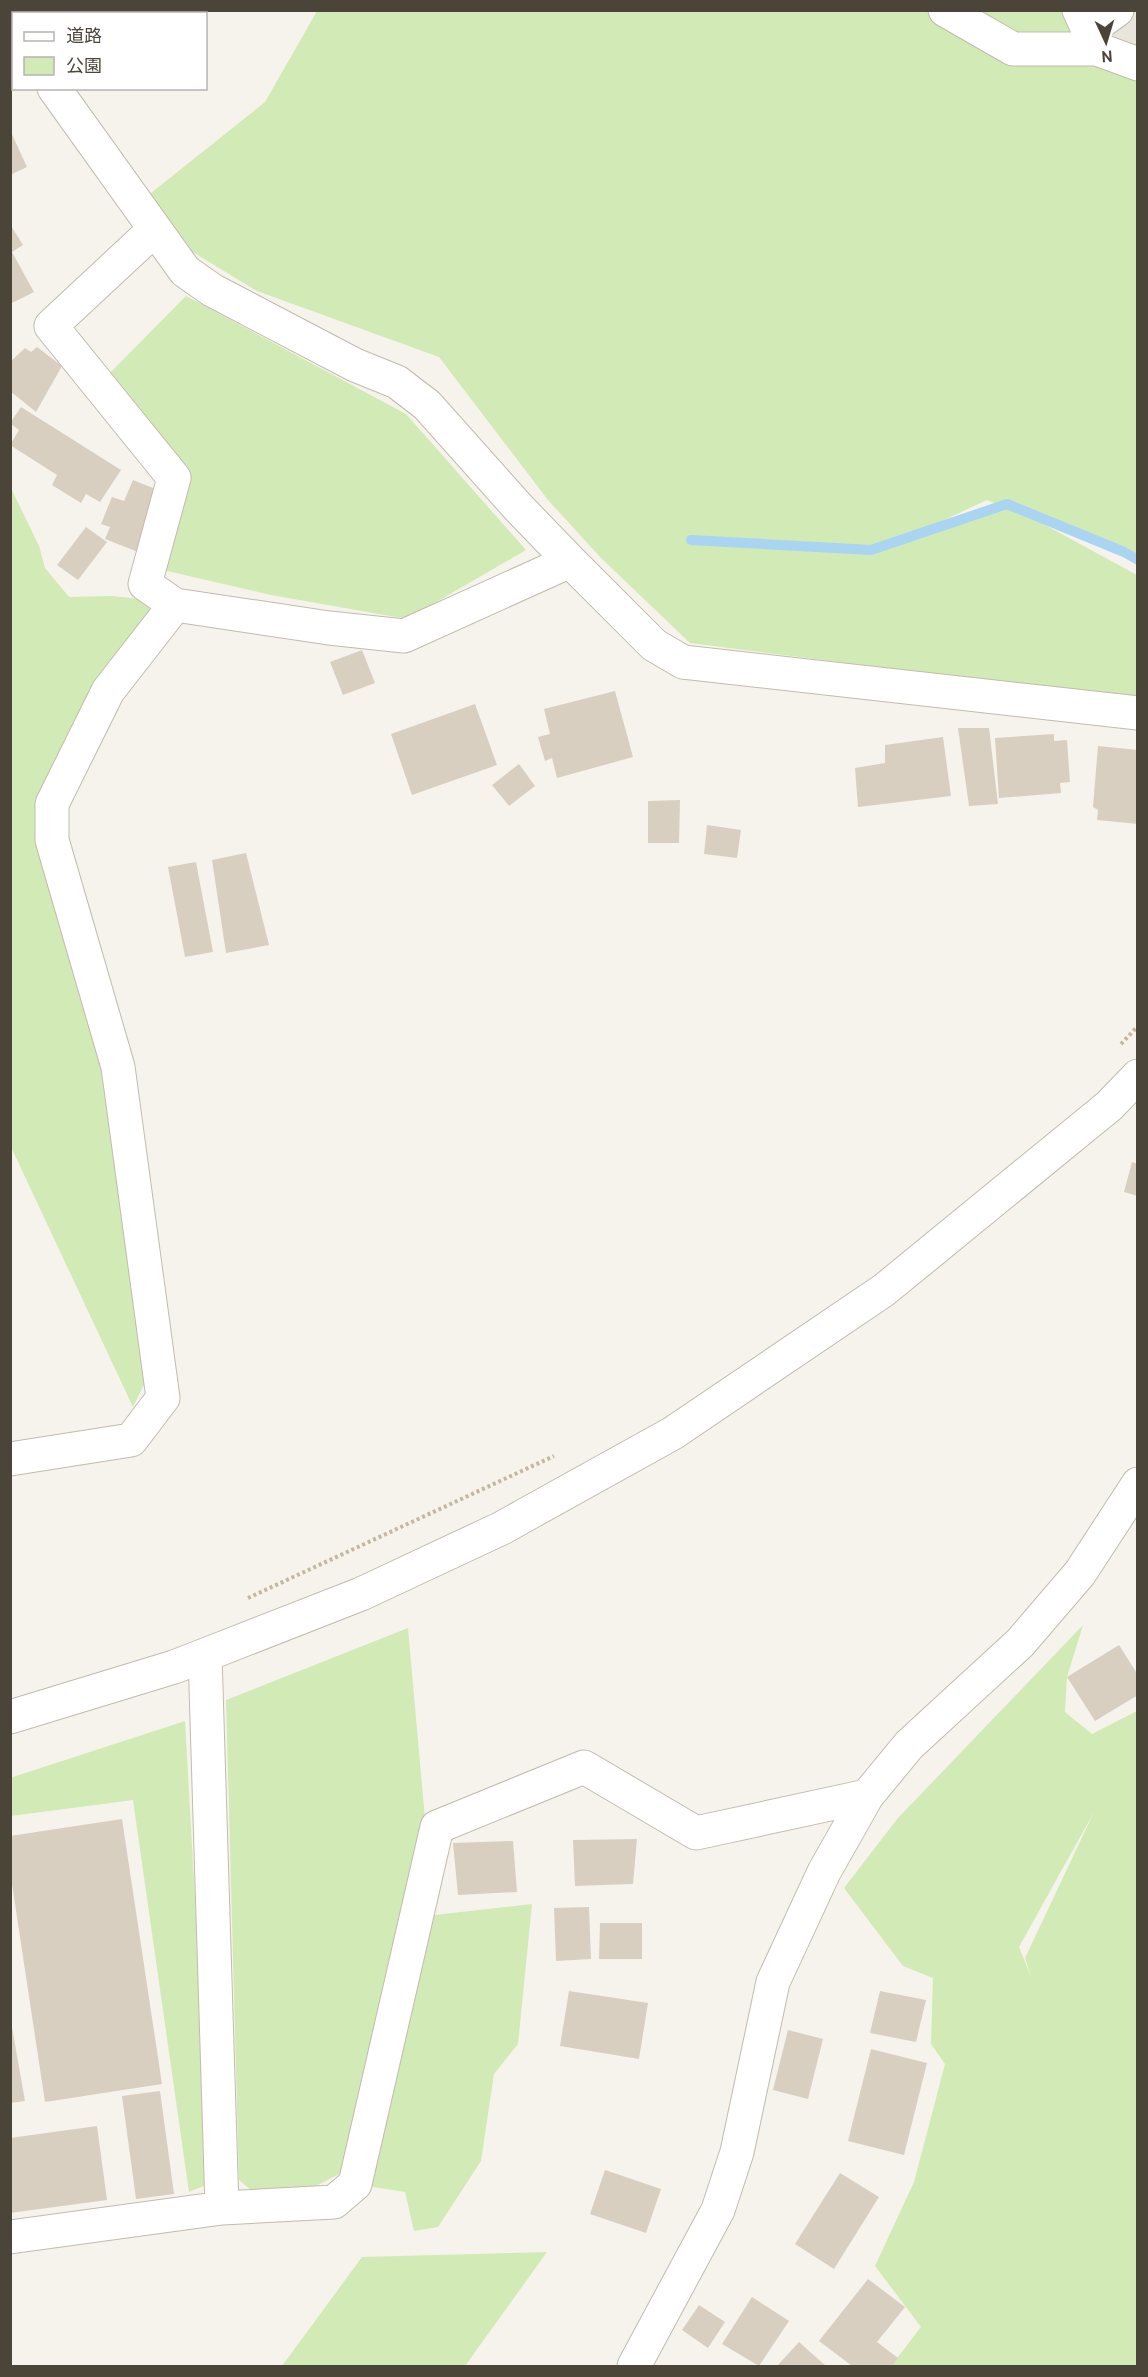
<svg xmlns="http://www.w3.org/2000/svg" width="1148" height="2377" viewBox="0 0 1148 2377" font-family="Cabin,'Noto Sans JP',sans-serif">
<rect width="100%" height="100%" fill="#f6f3ec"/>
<path fill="#eae5da" d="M1079 11H1137V64Z"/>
<path fill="#d2eab5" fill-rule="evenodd" d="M13 11H91L89 14H16Z
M317 11H1077L1137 64V562L1066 527 1023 513 1137 575V700L690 643 601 558 548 500 439 357 257 291 191 251 146 197 265 102ZM987 500 1002 506 912 535Z
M186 296 406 414 526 550 407 619 271 595 163 570 187 474 100 383Z
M10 486 39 546 45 568 69 597 111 596 142 599 154 615 45 800 109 1066 152 1368 133 1407 11 1147Z
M1083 1625 1067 1677 1065 1712 1092 1734 1137 1711V2366H891L921 2327 875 2266 914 2182 945 2064 931 2044 933 1978 903 1966 844 1888 898 1818ZM1094 1812 1025 1958 1032 1979 1019 1947Z
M408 1628 425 1819 347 2170 310 2189 256 2194 239 2180 226 1700Z
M185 1721 211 2183 189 2192 133 1800 11 1816 10 1778Z
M532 1904 518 2044 494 2074 481 2161 438 2227 414 2231 405 2192 367 2186 434 1915Z
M547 2252 465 2366H282L362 2257Z"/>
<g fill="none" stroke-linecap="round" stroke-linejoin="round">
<path stroke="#a9d4f2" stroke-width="10" d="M691 540 871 550 1007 504 1124 552 1138 560"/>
</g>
<path fill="#d8cfc1" d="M10 130 27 167 10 175Z
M10 224 23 245 12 252 34 292 10 304Z
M37 347 62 366 36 412 10 391V362L25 348 31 352Z
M21 407 121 470 100 502 86 494 81 503 52 485 57 475 10 445 19 430 10 423Z
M133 480 163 492 138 552 105 539 110 527 101 524 112 497 124 501Z
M86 527 107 542 78 580 57 565Z
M362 650 375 683 343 695 330 662Z
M615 691 633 757 557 778 552 758 545 761 538 737 550 734 544 709Z
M475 704 497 765 412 795 391 734Z
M958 728H989L998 804 969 806Z
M1054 734V741L1067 740 1070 782 1060 783 1061 793 999 798 995 738Z
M943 737 951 796 858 807 855 768 885 763V745Z
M1098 746 1138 750V824L1097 820 1098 810 1093 807Z
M519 764 535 786 509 806 492 785Z
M680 800 679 843H648V801Z
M707 825 741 830 737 858 704 854Z
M246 853 269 945 226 953 212 860Z
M196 862 213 952 185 957 168 867Z
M1132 1162 1138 1164V1196L1124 1192Z
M1119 1645 1138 1675V1695L1095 1721 1067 1677Z
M122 1819 162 2084 45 2102 10 1871V1836Z
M637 1839 633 1884 575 1886 573 1840Z
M513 1841 517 1892 458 1895 453 1843Z
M589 1907 591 1959 556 1961 554 1908Z
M600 1923H642V1959H599Z
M569 1991 648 2003 639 2059 560 2046Z
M880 1991 926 2000 916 2042 870 2033Z
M10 2016 25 2101 10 2103Z
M788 2030 823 2039 808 2099 773 2090Z
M871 2049 927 2063 904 2155 848 2141Z
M160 2091 174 2194 136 2199 122 2096Z
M97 2126 107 2200 10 2213V2138Z
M605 2170 661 2189 646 2233 590 2214Z
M840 2173 879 2197 834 2269 795 2244Z
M868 2279 905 2307 877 2342 898 2358 892 2366H852L819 2341Z
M752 2297 789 2321 759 2366 722 2344Z
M699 2305 725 2322 708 2348 682 2330Z
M799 2342 826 2366H777Z"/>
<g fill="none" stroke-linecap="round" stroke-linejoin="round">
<defs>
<path id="minor" d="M945 10 1013 49H1097
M1079 10 1097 49 1138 64
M10 28 14 33
M1088 31 1117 10
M54 88 185 271 212 290 355 365 397 382 427 405 517 506 570 561 654 645 683 662 1138 713
M155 229 51 326 174 478 145 584 175 605
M10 1459 131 1440 163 1398 118 1067 52 840V804L108 691 175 605 329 628 404 636 570 561
M205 1655 222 2208
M10 1717 174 1667 205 1655 361 1594 502 1528 527 1514 673 1433 884 1290 1109 1106 1138 1076
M10 2237 222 2208 334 2202 355 2184 437 1827 584 1767 696 1833 867 1796
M634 2366 718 2210 737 2152 773 1982 824 1872 867 1796 909 1745 1020 1643 1080 1573 1138 1484"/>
</defs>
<use href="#minor" stroke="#c2bbae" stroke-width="35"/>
<path stroke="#c4b79f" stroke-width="4" stroke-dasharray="3 3" stroke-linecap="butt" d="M1121 1044 1138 1026
M248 1598 554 1456"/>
<use href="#minor" stroke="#fff" stroke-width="33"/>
</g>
<rect width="1148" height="2377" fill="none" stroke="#4b4439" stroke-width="24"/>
<rect x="12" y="12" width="195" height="78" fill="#ffffff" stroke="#b7b4b0" stroke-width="1.5"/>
<rect x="24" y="32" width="30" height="9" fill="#ffffff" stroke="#b7b4b0" stroke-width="1.5"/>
<text x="66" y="42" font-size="18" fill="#4b4439">道路</text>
<rect x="24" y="57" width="30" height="18" fill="#d2eab5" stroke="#b7b4b0" stroke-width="1.5"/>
<text x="66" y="72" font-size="18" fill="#4b4439">公園</text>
<g transform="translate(1106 42) rotate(176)" stroke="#ffffff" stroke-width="4.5" paint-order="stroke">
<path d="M0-4.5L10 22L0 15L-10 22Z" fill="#4b4439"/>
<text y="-9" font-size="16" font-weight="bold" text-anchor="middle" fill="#4b4439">N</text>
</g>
</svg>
